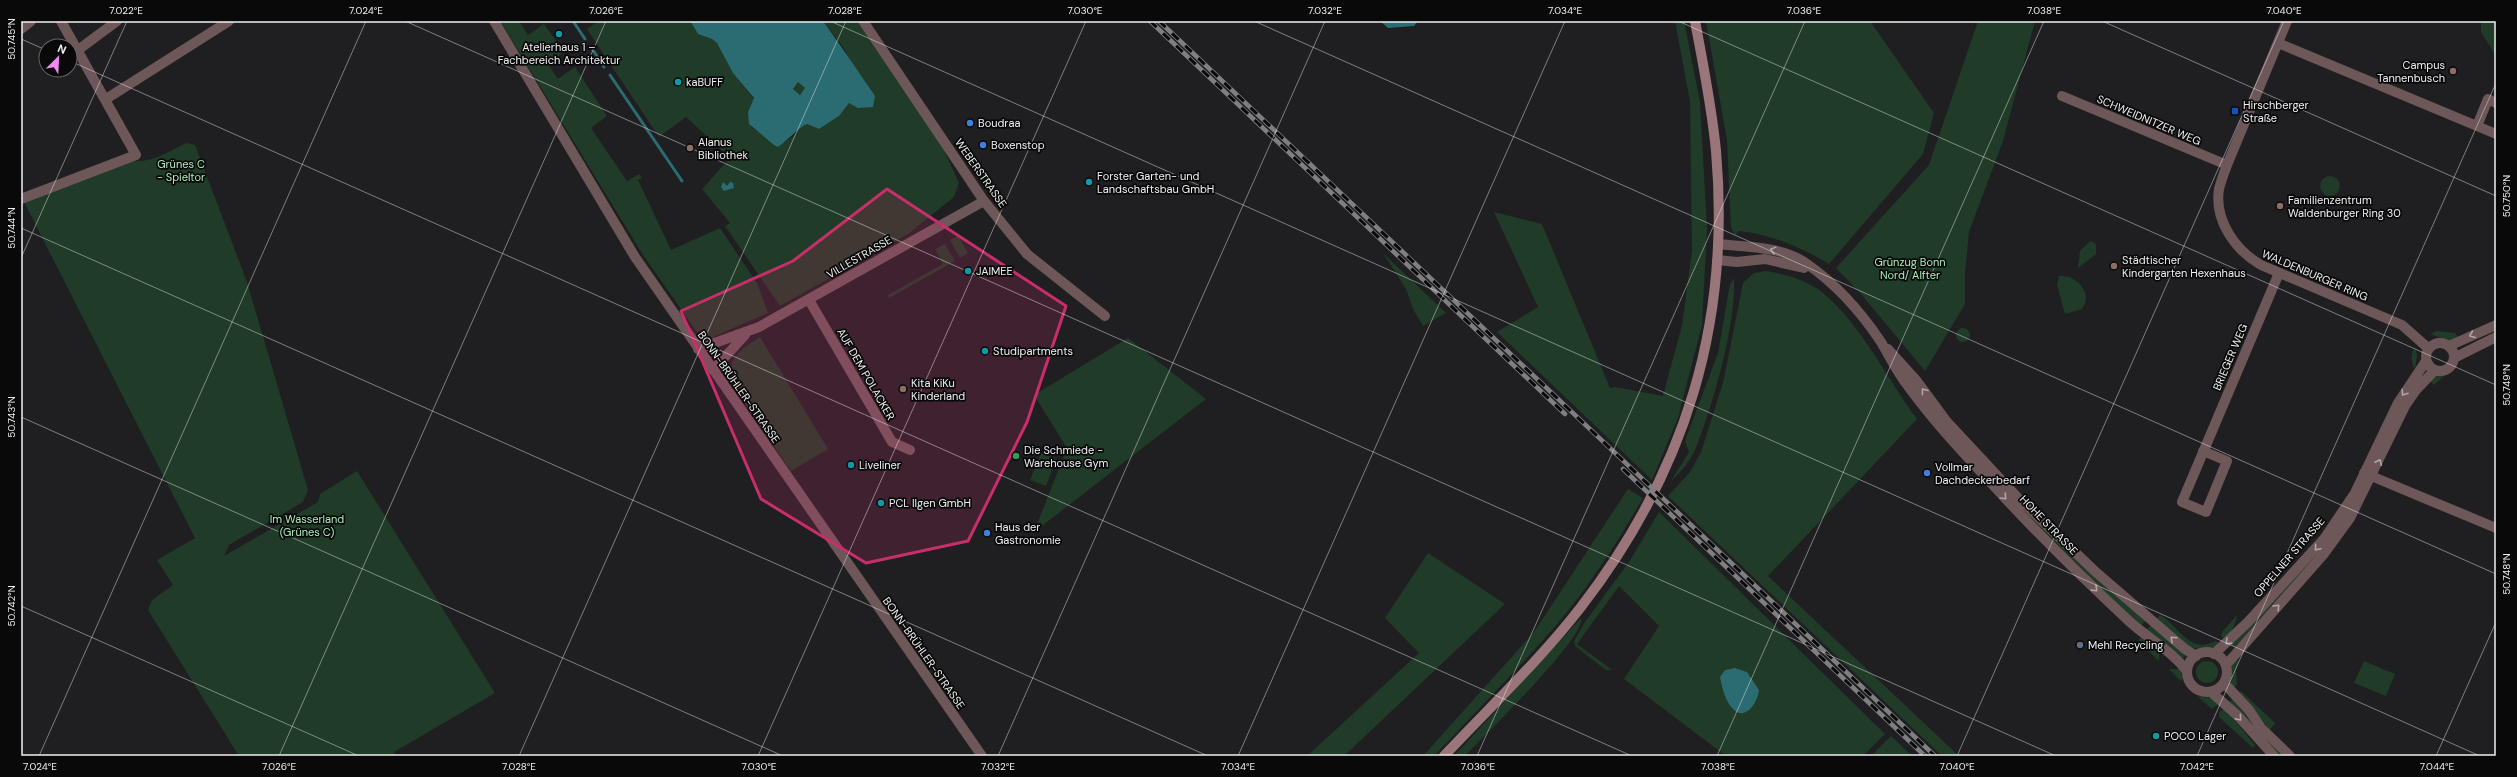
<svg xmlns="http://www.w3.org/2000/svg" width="2517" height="777" viewBox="0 0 2517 777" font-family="'DM Sans',sans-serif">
<rect width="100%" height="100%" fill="#1f1f22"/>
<path fill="#203b27" d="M500 21H519L528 35 544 24 564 52 548 64 558 79 575 67 607 116 591 128 627 181 639 174 642 178 638 180 671 250 720 228 757 283 768 313 715 336 714 338 697 332 643 255Z
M599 21H690L698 34 712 39 717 43 739 80 754 99 748 112 752 128C763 132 769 140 778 147L796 134 800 127 807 124 819 129 839 116 849 103 855 105 866 82 853 66 843 47 823 21H857L942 146 959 183 954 197 908 234 780 306 725 226 730 223 702 189 731 157 726 148 724 152 686 117 659 137 587 29Z
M1675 21H1684L1700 102 1707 229 1702 325 1678 418 1652 480 1497 332 1538 307 1494 212 1542 224 1610 388 1615 387 1663 396 1682 325 1692 251 1690 101Z
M1706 21H1870L1934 113 1923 154 1829 264C1803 248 1770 234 1739 231L1735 235 1731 228 1727 140Z
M1978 21H2035L2003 141 1969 232 1965 273V304L1925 371 1861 294 1836 268 1929 165Z
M2481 21H2496L2494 30 2496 56 2481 32Z
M793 88a6 6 0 1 1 12 0a6 6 0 1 1-12 0Z
M186 143 195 145 247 282 308 490 303 502 229 545 224 556 318 502 320 494 357 471 495 693 394 752 396 756H239L148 610 152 600 173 585 157 560 195 538 24 202 132 161C152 163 168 152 186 143Z
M2320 186a10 10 0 1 1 20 0a10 10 0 1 1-20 0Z
M958 236 968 253 960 258 950 240Z
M2090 241 2096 244V254L2078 268 2080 251Z
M945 244 955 261 889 298 888 295 943 264 935 249Z
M1383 253 1446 313 1423 326 1414 311 1406 289Z
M1766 271C1786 274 1807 280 1823 293 1860 323 1888 380 1917 419L1768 576 1959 756H1942L1668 496 1690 472 1701 452 1723 383 1743 283 1754 273Z
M2059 276C2076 274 2094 294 2082 309L2065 314 2057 285Z
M1734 278C1737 321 1712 409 1695 450 1689 462 1681 472 1671 481L1689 452 1685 441 1718 353 1730 284Z
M1956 335a7 7 0 1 1 14 0a7 7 0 1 1-14 0Z
M2437 331 2455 333 2459 339 2449 341 2430 334Z
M760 337 828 449 791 471 732 384 735 381C723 359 743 348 760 337Z
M1128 338 1206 399 1034 532 1067 448 1034 395Z
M2415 348 2417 355 2415 369C2411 363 2410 353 2415 348Z
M2446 374 2434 385 2429 380 2433 377Z
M1943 423 2147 619 2140 627 2050 541Z
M1041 453 1056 459 1046 486 1030 480Z
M1628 489 1643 498C1618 541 1591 584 1558 623 1518 669 1476 712 1434 756H1423L1534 632Z
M1659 512 1885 734 1863 756H1726L1624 679 1659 626 1619 586 1577 644 1612 670H1606L1575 646 1574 641 1585 622 1629 562Z
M2336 534 2234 648 2230 644Z
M1428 553 1505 604 1344 756H1307L1419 653 1385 618Z
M2238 614 2234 626 2226 640 2221 636 2222 632Z
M2160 615C2178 625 2190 655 2215 641L2221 644C2191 659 2177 637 2157 619Z
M1581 618C1587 636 1483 737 1465 756H1454Z
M2152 624 2186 655 2182 660 2145 631Z
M2141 637 2160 650 2159 661 2138 641Z
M2235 658 2239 662 2236 671 2237 684 2233 689C2228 680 2231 666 2235 658Z
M2196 672a11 11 0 1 1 22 0a11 11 0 1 1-22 0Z
M2364 661 2395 674 2386 696 2354 683Z
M2169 669H2181L2183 678 2181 681Z
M2241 691 2275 723 2270 730 2238 693Z
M2197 696 2211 698 2220 703 2212 709Z
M2234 697 2286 756H2278L2229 703Z
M2224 707 2255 745 2253 748 2219 717V713Z
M1891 736 1912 756H1871Z"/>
<path fill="#2a6c71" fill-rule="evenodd" d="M690 21H823C841 46 858 71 875 96L873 107 858 108 849 103 839 116 819 129 807 124C799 127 787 141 778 147L774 145 749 124 748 112 754 98 733 73 717 43 712 39 698 34ZM798 82 805 88 800 95 793 89Z
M1380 21H1418L1414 26 1388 28Z
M723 182 727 186 730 182 733 183 734 188 724 191 721 187Z
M1735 668 1747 672 1759 690C1758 702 1745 723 1732 708 1726 701 1723 691 1721 682L1720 677 1725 670Z"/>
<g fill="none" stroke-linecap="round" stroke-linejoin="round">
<path stroke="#2a6c71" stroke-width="3" d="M573 21 585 39
M591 47 604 67
M610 75 682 181"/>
<path stroke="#6e5759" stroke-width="10" d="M863 21 984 201 1027 254 1105 316
M2287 21 2227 165C2224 173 2221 181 2219 189 2214 220 2235 250 2261 265L2402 325 2428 348
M2278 43 2477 126
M78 50 117 21
M2062 96 2227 165
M106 99 229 21
M2496 103 2488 99 2477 126 2496 134
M21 199 136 155 61 21
M809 300 892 442 910 450
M698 349 759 327 984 201
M713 370 745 335
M2203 451 2227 461 2206 512 2182 502 2279 273
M2364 473 2496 528"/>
<path stroke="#6e5759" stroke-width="10" d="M494 21 635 257 982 756
M21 29 31 21
M1718 244C1747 247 1782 246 1807 264 1836 284 1861 312 1881 342 1890 357 1897 372 1908 386 1937 426 1972 462 2005 498 2045 541 2087 582 2130 622 2149 639 2172 651 2187 671
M1717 260 1737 262 1765 259 1804 268
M2426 357a14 14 0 1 1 28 0a14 14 0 1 1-28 0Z
M2449 346 2496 325
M1888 349 1916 380 1947 422 2017 497 2097 573 2185 649 2196 656
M2454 358 2496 337
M2187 672a20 20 0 1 1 40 0a20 20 0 1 1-40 0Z
M2214 654 2248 622 2324 539 2355 493 2398 403 2426 361
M2226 665 2323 555 2350 518 2405 406 2416 390 2434 371
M2224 683 2249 710 2261 728 2290 756
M2211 692 2238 716 2274 756"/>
<path stroke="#9a767a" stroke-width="10" d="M1444 756C1490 707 1540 660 1581 607 1686 471 1731 323 1716 151 1712 108 1703 64 1695 21"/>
<defs>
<path id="rail" d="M1150 21 1565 414
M1159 21 1935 756
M1623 469 1925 756"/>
</defs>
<use href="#rail" stroke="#7f7f81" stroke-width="4.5"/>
<use href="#rail" stroke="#09090a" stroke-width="3" stroke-dasharray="9" stroke-linecap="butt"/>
</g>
<defs><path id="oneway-chevron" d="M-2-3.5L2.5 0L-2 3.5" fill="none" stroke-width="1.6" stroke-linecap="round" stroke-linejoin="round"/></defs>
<g stroke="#b0a4a6">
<use href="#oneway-chevron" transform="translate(1773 250) rotate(-165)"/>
<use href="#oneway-chevron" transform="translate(2472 335) rotate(157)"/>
<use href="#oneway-chevron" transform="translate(1924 391) rotate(-127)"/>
<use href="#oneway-chevron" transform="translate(2404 393) rotate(123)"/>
<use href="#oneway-chevron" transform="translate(2379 462) rotate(-65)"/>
<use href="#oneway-chevron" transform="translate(2004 497) rotate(47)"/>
<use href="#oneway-chevron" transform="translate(2317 548) rotate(131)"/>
<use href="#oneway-chevron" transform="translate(2095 589) rotate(44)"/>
<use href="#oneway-chevron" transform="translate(2277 607) rotate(-47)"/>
<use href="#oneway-chevron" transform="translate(2173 639) rotate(-137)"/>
<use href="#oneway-chevron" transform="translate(2228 642) rotate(136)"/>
<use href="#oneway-chevron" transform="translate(2239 718) rotate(50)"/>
</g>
<path fill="#c72e6a" fill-opacity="0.2" stroke="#c72e6a" stroke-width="3" stroke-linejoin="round" d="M887 189 1066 306 1027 422 968 541 866 563 761 499 681 311 793 261Z"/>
<path fill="none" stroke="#f1f1f3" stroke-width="1" stroke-opacity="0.45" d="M405 21 2056 756M830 21 2480 756M1254 21 2496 574M1678 21 2496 385M2102 21 2496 196M21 39 46 50M70 61 1632 756M21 228 1208 756M21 258 127 21M21 417 783 756M21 606 359 756M39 756 366 21M279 756 606 21M519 756 846 21M758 756 1086 21M998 756 1325 21M1238 756 1565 21M1477 756 1805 21M1717 756 2044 21M1957 756 2284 21M2197 756 2496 83M2436 756 2496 622"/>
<g fill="#0f9aa8" stroke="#09090a" stroke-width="1.5">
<circle cx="559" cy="34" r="4"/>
<circle cx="678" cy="82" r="4"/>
<circle cx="1089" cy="182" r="4"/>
<circle cx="968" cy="271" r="4"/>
<circle cx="985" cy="351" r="4"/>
<circle cx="851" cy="465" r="4"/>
<circle cx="881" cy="503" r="4"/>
<circle cx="2156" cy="736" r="4"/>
</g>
<g fill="#8d6e63" stroke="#09090a" stroke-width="1.5">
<circle cx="2453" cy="71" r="4"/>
<circle cx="690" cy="148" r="4"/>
<circle cx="2280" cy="206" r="4"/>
<circle cx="2114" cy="266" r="4"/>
<circle cx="903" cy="389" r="4"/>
</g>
<rect fill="#1a4fb4" stroke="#09090a" stroke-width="1.5" x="2231" y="107" width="8" height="8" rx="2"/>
<g fill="#3f7fe0" stroke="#09090a" stroke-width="1.5">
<circle cx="970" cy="123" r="4"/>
<circle cx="983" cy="145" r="4"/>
<circle cx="1927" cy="473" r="4"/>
<circle cx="987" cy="533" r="4"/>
</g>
<circle fill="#2e9e5b" stroke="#09090a" stroke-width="1.5" cx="1016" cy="456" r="4"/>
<circle fill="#5c6f8a" stroke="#09090a" stroke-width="1.5" cx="2080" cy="645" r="4"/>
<g text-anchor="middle" stroke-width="3.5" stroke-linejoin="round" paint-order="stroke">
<g font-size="11" fill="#f1f1f3" stroke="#09090a" text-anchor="start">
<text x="559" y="51" text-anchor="middle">Atelierhaus 1 –<tspan x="559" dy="13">Fachbereich Architektur</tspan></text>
<text x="2445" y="69" text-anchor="end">Campus<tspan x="2445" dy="13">Tannenbusch</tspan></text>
<text x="686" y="86">kaBUFF</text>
<text x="2243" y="109">Hirschberger<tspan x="2243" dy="13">Straße</tspan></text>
<text x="978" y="127">Boudraa</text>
<text x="698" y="146">Alanus<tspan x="698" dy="13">Bibliothek</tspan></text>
<text x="991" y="149">Boxenstop</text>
<text x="1097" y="180">Forster Garten- und<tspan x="1097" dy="13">Landschaftsbau GmbH</tspan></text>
<text x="2288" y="204">Familienzentrum<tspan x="2288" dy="13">Waldenburger Ring 30</tspan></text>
<text x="2122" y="264">Städtischer<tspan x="2122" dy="13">Kindergarten Hexenhaus</tspan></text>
<text x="976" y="275">JAIMEE</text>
<text x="993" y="355">Studipartments</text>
<text x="911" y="387">Kita KiKu<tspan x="911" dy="13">Kinderland</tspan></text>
<text x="1024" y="454">Die Schmiede -<tspan x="1024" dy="13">Warehouse Gym</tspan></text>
<text x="859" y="469">Liveliner</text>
<text x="1935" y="471">Vollmar<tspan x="1935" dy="13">Dachdeckerbedarf</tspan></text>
<text x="889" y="507">PCL Ilgen GmbH</text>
<text x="995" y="531">Haus der<tspan x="995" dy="13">Gastronomie</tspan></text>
<text x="2088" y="649">Mehl Recycling</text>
<text x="2164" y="740">POCO Lager</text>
</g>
<g font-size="11" fill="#f1f1f3" stroke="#09090a">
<text transform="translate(2149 120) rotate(23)" y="4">SCHWEIDNITZER WEG</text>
<text transform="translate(981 173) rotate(55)" y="4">WEBERSTRASSE</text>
<text transform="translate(859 257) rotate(-30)" y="4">VILLESTRASSE</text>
<text transform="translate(2315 275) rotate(23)" y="4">WALDENBURGER RING</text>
<text transform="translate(2230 357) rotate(-67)" y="4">BRIEGER WEG</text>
<text transform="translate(866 374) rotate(60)" y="4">AUF DEM POLACKER</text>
<text transform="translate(739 387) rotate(55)" y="4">BONN-BRÜHLER-STRASSE</text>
<text transform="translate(2049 525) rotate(46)" y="4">HOHE STRASSE</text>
<text transform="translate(2289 557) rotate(-49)" y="4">OPPELNER STRASSE</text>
<text transform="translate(924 653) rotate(55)" y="4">BONN-BRÜHLER-STRASSE</text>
</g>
<g font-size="11" fill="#abeebc" stroke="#09090a">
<text x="181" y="168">Grünes C<tspan x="181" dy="13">- Spieltor</tspan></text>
<text x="1910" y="266">Grünzug Bonn<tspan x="1910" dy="13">Nord/ Alfter</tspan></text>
<text x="307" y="523">Im Wasserland<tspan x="307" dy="13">(Grünes C)</tspan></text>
</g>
</g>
<rect width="2517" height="777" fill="none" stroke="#09090a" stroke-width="44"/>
<g transform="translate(58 58) rotate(24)"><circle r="19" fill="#09090a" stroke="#666667"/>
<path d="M0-3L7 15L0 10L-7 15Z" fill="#f38af2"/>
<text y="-6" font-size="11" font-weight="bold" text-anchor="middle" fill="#f1f1f3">N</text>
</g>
<rect x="22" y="22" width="2473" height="733" fill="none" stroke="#f1f1f3" stroke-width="1.5"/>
<g font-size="10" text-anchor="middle" fill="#f1f1f3">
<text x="126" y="14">7.022°E</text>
<text x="366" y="14">7.024°E</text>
<text x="606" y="14">7.026°E</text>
<text x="845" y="14">7.028°E</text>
<text x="1085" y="14">7.030°E</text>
<text x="1325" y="14">7.032°E</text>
<text x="1565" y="14">7.034°E</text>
<text x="1804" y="14">7.036°E</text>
<text x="2044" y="14">7.038°E</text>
<text x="2284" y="14">7.040°E</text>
<text transform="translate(11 39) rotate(-90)" y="4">50.745°N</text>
<text transform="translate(2506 196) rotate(-90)" y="4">50.750°N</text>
<text transform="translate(11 228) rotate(-90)" y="4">50.744°N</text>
<text transform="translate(2506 385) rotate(-90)" y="4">50.749°N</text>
<text transform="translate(11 417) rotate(-90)" y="4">50.743°N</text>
<text transform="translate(2506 574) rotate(-90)" y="4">50.748°N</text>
<text transform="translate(11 606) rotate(-90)" y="4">50.742°N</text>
<text x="40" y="770">7.024°E</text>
<text x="279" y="770">7.026°E</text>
<text x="519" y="770">7.028°E</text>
<text x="759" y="770">7.030°E</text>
<text x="998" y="770">7.032°E</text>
<text x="1238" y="770">7.034°E</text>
<text x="1478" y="770">7.036°E</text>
<text x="1718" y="770">7.038°E</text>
<text x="1957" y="770">7.040°E</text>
<text x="2197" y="770">7.042°E</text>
<text x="2437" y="770">7.044°E</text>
</g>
</svg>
